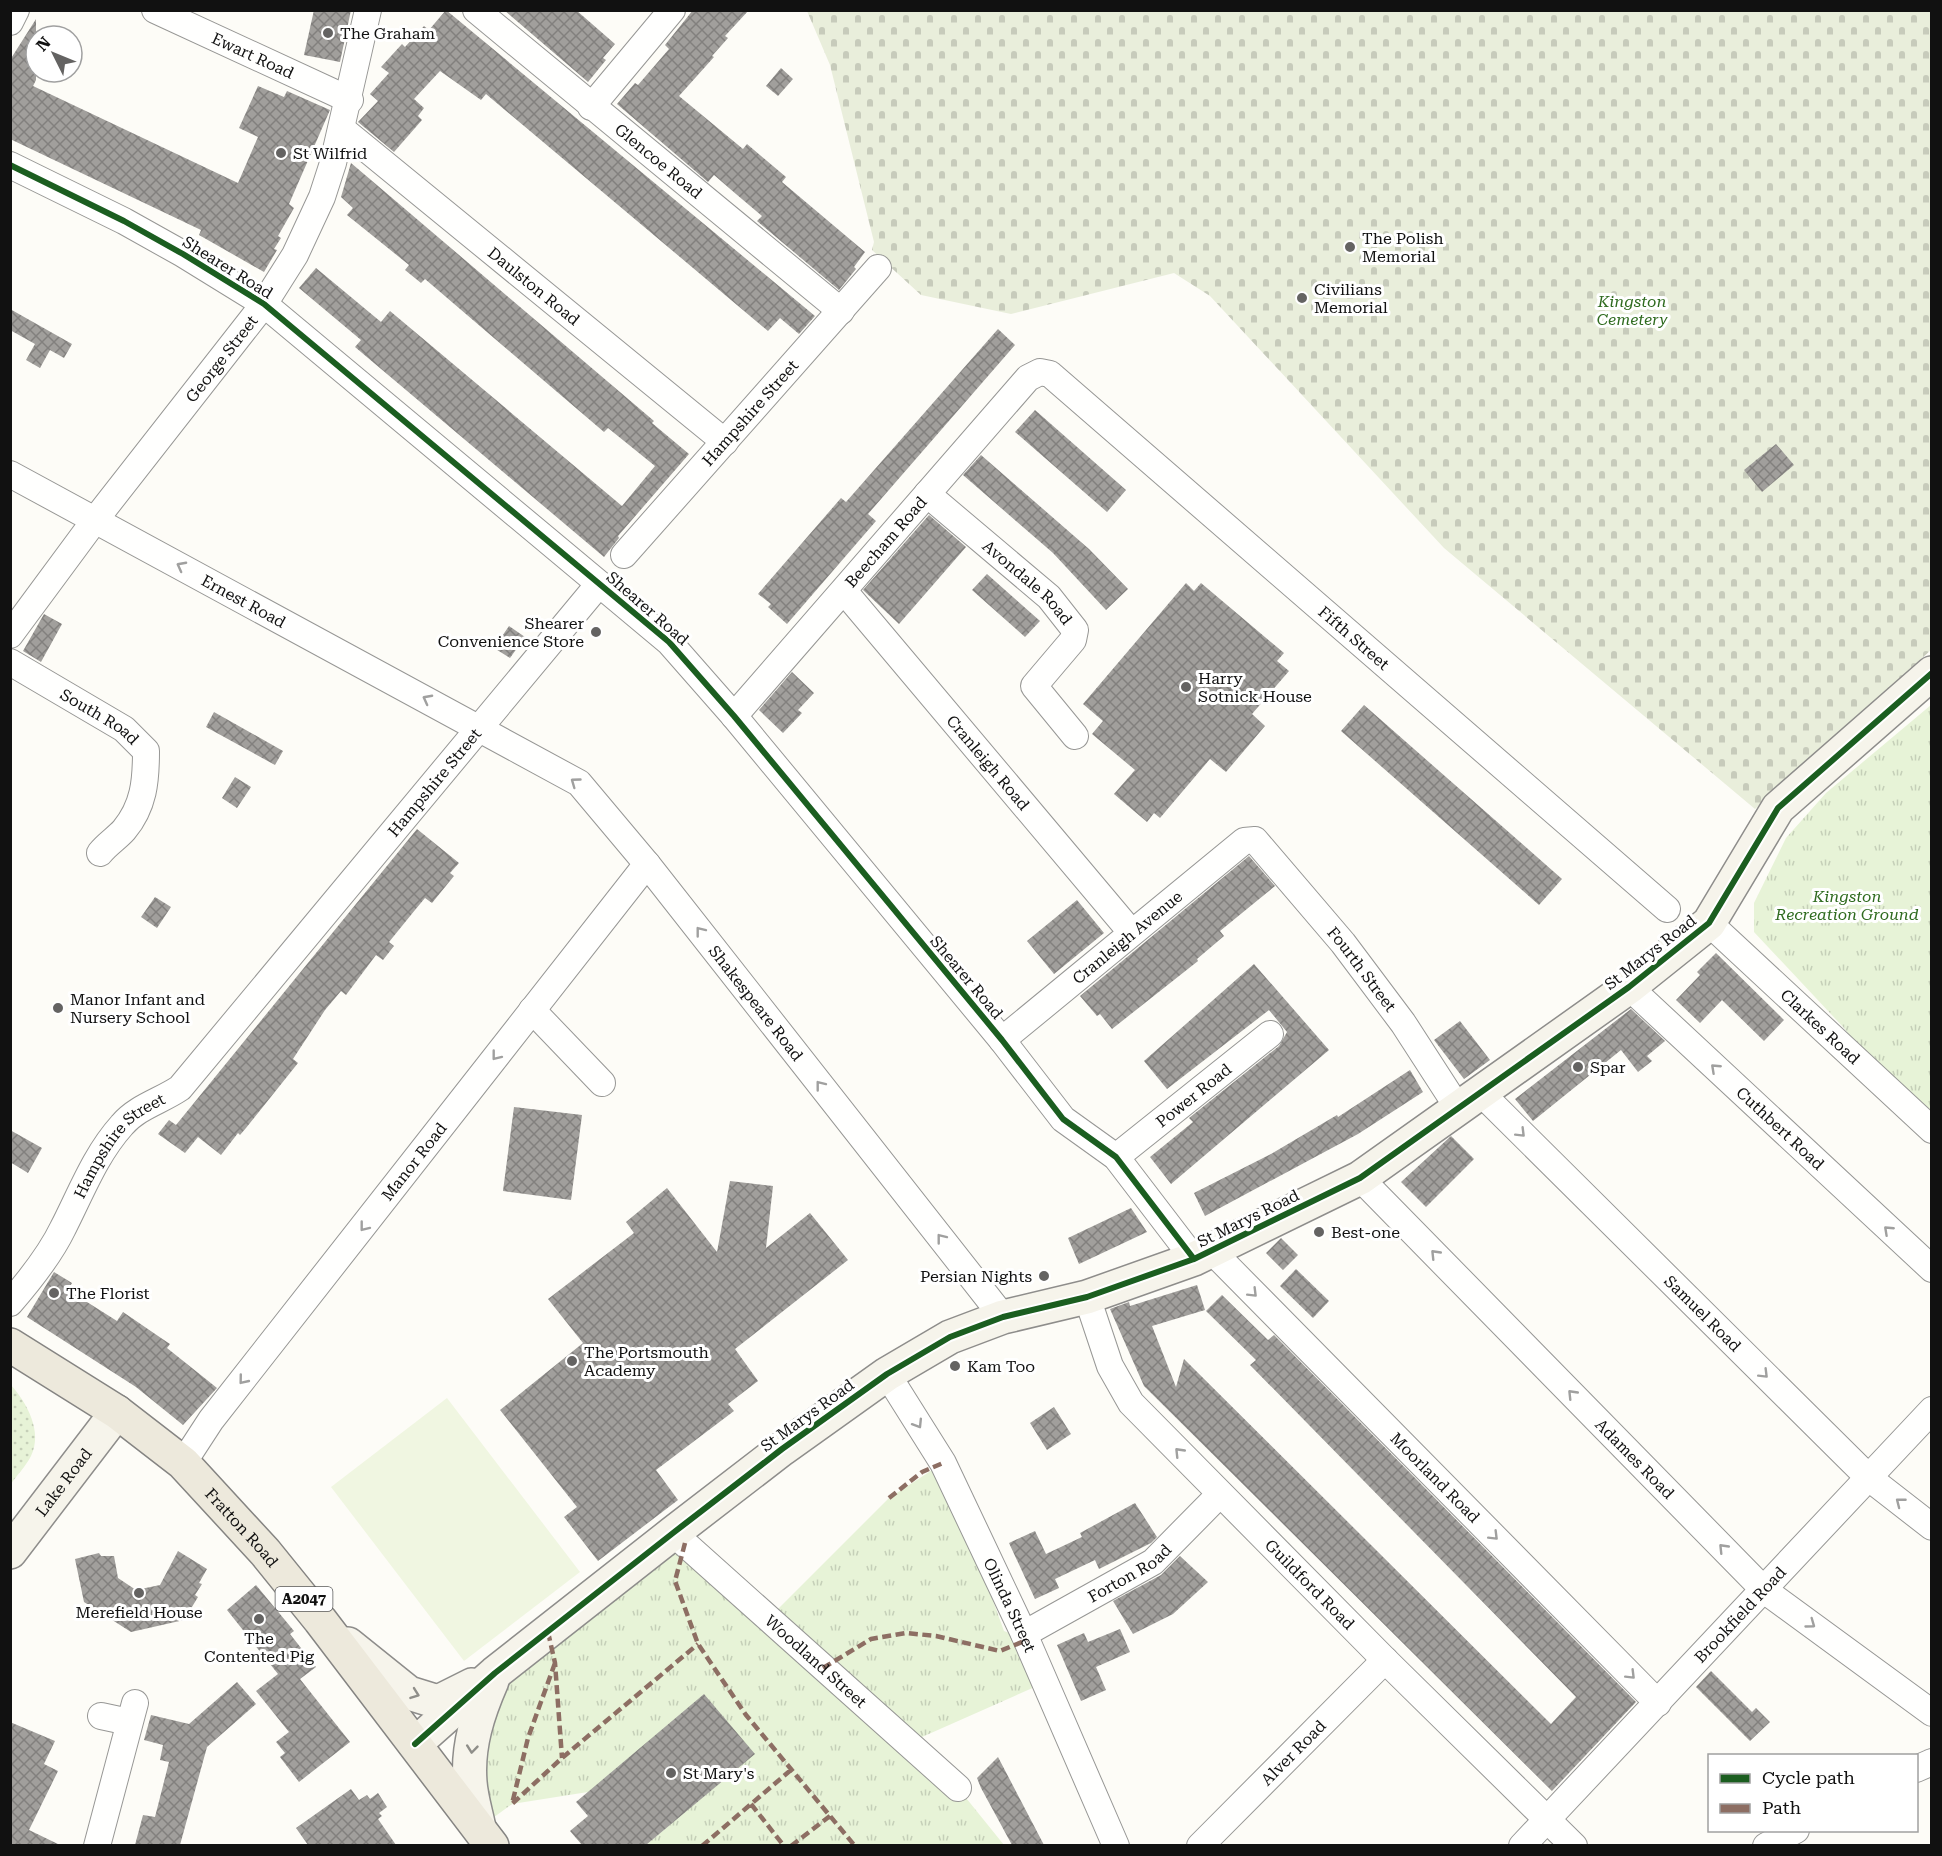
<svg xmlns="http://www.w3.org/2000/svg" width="1942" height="1856" viewBox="0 0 1942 1856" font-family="'Roboto Serif',serif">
<defs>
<pattern id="grass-dots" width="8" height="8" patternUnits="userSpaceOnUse" patternTransform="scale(1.5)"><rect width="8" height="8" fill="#e7f3d7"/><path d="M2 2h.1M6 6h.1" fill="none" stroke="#c5cfb8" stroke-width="1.8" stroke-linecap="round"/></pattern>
<pattern id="cemetery-stones" width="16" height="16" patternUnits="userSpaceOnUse" patternTransform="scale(1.5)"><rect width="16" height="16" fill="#e9eedb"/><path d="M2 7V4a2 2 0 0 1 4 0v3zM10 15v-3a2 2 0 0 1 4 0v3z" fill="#c7cbbb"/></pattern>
<pattern id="park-tufts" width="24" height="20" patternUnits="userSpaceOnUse" patternTransform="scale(1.5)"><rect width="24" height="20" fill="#e7f3d7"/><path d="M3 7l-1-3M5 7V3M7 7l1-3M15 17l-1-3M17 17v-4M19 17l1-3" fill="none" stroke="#c5cfb8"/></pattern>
<pattern id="building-cross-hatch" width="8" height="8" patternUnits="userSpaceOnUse" patternTransform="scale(1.5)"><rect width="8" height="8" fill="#a19f9c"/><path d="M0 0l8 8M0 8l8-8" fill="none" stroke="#82807e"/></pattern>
</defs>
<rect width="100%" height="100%" fill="#fdfcf7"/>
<path fill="url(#grass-dots)" d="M11 1385C27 1403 43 1432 31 1456 26 1466 17 1475 11 1484Z"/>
<path fill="url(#cemetery-stones)" d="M807 11H1931V650L1755 809 1444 548 1210 296 1174 273 1011 314 921 295 872 250 874 242 830 65Z"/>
<path fill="url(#park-tufts)" d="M1931 705V1110L1860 1050 1844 1028 1754 932V903L1786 838 1826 793Z
M943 1463 1004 1631 1027 1640 1037 1686 913 1741 778 1609 889 1498Z
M673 1533 958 1788 1004 1845H646L754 1754 588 1792 512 1804 479 1828 477 1717 495 1673Z"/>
<path fill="#f0f6e1" d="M447 1398 580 1572 464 1661 331 1487Z"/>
<path fill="url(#building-cross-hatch)" d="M314 10H351L340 62 304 55Z
M446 10 815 316 799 334 780 318 768 331 486 94 481 100 440 71 414 99 424 108 418 116 422 120 394 152 358 122 378 101 370 94 389 73 381 67 402 44 405 47 424 26 429 30Z
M504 10H576L615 44 603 58 606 60 588 82Z
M693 10H749L725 36 728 38 712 56 714 57 679 96 743 149 747 144 786 177 782 182 865 252 854 267 856 269 839 290 757 221 762 216 736 194 714 175 708 182 617 104 635 83 638 85 669 49 665 45Z
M36 19V80L33 86 238 183 258 137 239 128 258 86 284 97 287 91 330 110 289 204 294 208 278 236 281 238 274 249 277 250 264 272 199 235 201 230 10 139V60Z
M781 68 793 79 778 96 766 86Z
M351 163 654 421 652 423 689 454 618 536 619 538 604 557 355 347 361 340 299 288 316 268 381 322 390 311 622 506 655 466 608 428 604 432 425 279 421 283 405 270 409 265 347 215 353 208 341 197Z
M10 309 72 344 64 358 50 350 40 368 26 360 35 344 10 330Z
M998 329 1015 345 868 514 876 521 787 624 768 607 771 604 758 594 841 498 846 502Z
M1035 410 1126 490 1107 512 1015 432Z
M1776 444 1794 465 1762 492 1744 470Z
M981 455 1089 549 1128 589 1106 610 1053 553 963 475Z
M929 515 966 547 899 624 863 590Z
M987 574 1040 621 1025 637 972 590Z
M1186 583 1194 591 1201 583 1284 653 1277 661 1289 671 1252 714 1265 726 1226 772 1210 759 1160 818 1154 813 1147 822 1114 794 1135 770 1092 734 1103 721 1083 704Z
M44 614 62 624 41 662 23 651Z
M509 626 525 637 510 658 494 648Z
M792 672 814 693 798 710 802 713 783 733 759 710Z
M1364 705 1562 879 1539 905 1341 731Z
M214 712 283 751 275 765 206 727Z
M235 777 251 787 237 808 222 798Z
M417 829 459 863 450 873 454 876 432 903 425 898 415 910 389 942 394 946 383 960 376 955 346 995 341 991 325 1010 293 1059 298 1063 246 1128 240 1135 238 1133 221 1155 198 1137 185 1153 158 1134 169 1120 176 1125Z
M1249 856 1275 886 1220 931 1224 936 1197 959 1198 961 1112 1029 1100 1014 1097 1016 1080 996Z
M155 897 171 907 157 928 141 917Z
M1077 900 1104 933 1054 974 1027 941Z
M1716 953 1784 1020 1764 1041 1722 1000 1700 1023 1676 1000 1700 975 1697 972Z
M1254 964 1329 1050 1171 1184 1150 1157 1193 1122 1189 1118 1279 1046 1287 1032 1269 1010 1167 1089 1144 1061Z
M1631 1009 1665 1041 1647 1056 1652 1061 1638 1072 1621 1050 1533 1121 1515 1099Z
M1460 1021 1490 1060 1464 1079 1434 1040Z
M1410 1070 1423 1092 1358 1134 1205 1216 1194 1193 1271 1154 1337 1115 1338 1117Z
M514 1107 582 1115 571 1200 503 1191Z
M10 1130 42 1148 28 1173 10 1162Z
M1451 1136 1474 1159 1426 1207 1401 1182Z
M730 1181 773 1186 766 1248 810 1213 848 1260 735 1349 758 1381 728 1404 734 1411 656 1470 678 1500 598 1561 564 1517 577 1507 500 1410 583 1343 548 1299 634 1233 626 1222 667 1188 717 1252Z
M1131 1208 1147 1232 1079 1264 1068 1238Z
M1281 1238 1298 1255 1283 1270 1266 1253Z
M1296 1269 1329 1301 1313 1318 1280 1286Z
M54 1272 72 1283 68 1290 117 1321 123 1312 161 1338 170 1344 167 1348 217 1388 183 1425 136 1387 27 1317Z
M1197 1285 1205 1310 1152 1326 1176 1387 1184 1359 1551 1724 1576 1697 1250 1365 1256 1360 1206 1311 1222 1295 1268 1340 1274 1335 1636 1702 1552 1791 1144 1386 1110 1309 1129 1302 1130 1306Z
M1054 1407 1071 1434 1047 1450 1030 1423Z
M1135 1503 1157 1537 1151 1543 1099 1569 1095 1560 1055 1579 1059 1588 1035 1599 1009 1543 1035 1531 1046 1554 1082 1537 1080 1533Z
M178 1551 207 1569 199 1583 202 1584 195 1595 198 1597 184 1620 131 1632 84 1602 75 1559 99 1553 101 1556H114L118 1578 136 1590 160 1585Z
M1180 1556 1208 1582 1173 1614 1133 1634 1113 1601 1161 1575Z
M256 1585 294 1631 290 1634 316 1667 300 1679 350 1742 299 1782 280 1757 285 1753 276 1742 289 1732 256 1691 278 1674 227 1610Z
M1120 1629 1130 1652 1096 1667 1106 1690 1081 1701 1057 1645 1084 1633 1088 1642Z
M1711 1671 1752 1712 1756 1708 1770 1722 1750 1741 1696 1687Z
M237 1682 256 1704 207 1747 180 1845H135L143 1815 155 1817 169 1762 160 1760 163 1745 144 1740 151 1715 189 1724Z
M704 1694 755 1754 646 1845H582L570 1831 588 1816 576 1802Z
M10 1722 55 1741 44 1764 58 1771 29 1830 60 1845H10Z
M998 1757 1044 1845H1012L981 1788 977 1778Z
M351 1789 359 1800 367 1795 370 1799 378 1793 387 1807 379 1813 382 1816 378 1819 396 1845H308L296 1828Z"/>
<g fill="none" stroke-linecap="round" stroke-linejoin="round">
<defs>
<g id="street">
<path id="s1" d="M155 10 350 100"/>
<path id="s2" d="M476 10 841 311"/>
<path d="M10 22 16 10"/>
<path d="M591 107 672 10"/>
<path id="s3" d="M342 129 725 442"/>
<path d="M10 165 124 221 183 254 264 304 669 642 734 716 1002 1040 1063 1119 1116 1157 1194 1259"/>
<path id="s4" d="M10 474 579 783 647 864 1003 1317"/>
<path id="s5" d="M927 494 1049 597 1075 630 1073 640 1034 686 1075 736"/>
<path id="s6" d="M624 555 878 268"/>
<path id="s7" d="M844 591 1131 932"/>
<path id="s8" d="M10 635 95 520 264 304 295 255 322 197 333 163 368 10"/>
<path id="s9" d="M10 662 124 729 146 751C146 781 144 806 124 830 117 838 107 844 100 853"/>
<path id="s10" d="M734 716 1028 378 1040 372 1050 374 1667 909"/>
<path id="s11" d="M1709 923 1932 1130"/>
<path id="s12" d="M1629 987 1932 1269"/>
<path d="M532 1010 602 1083"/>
<path id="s13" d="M1002 1040 1244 841 1255 840 1343 943 1403 1023 1458 1108"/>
<path id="s14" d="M1480 1092 1869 1478 1932 1527"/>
<path id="s15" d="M1116 1157 1270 1034"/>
<path id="s16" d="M1360 1178 1764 1590 1932 1713"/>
<path id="s17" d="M1212 1251 1658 1703"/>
<path id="s18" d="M1087 1297 1110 1366 1131 1403 1385 1660 1574 1846"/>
<path id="s19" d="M10 1303C30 1280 50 1255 63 1228 81 1193 95 1155 122 1125 137 1107 161 1101 180 1088L599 584"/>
<path id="s20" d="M887 1374 943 1463 1024 1634 1116 1846"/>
<path id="s21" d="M183 1463 211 1420 647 864"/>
<path id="s22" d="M673 1533 958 1788"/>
<path id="s23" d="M1024 1634 1153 1562 1220 1494"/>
<path d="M101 1716 129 1722"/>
<path d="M1916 1769 1932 1762"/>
<path d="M97 1846 135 1703"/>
<path id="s24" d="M1200 1846 1385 1660"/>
<path id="s25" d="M1522 1846 1932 1410"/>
<path d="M1766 1846 1796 1830"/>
</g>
<g id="secondary">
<path id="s26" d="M10 1552 117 1412"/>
<path d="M348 1644 409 1693 438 1702 472 1685"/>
<path d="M415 1744 495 1673 673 1533 782 1449 887 1374 950 1337 1003 1317 1087 1297 1194 1259 1360 1178 1629 987 1709 923 1778 808 1932 673"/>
<path d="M479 1828C476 1813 471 1797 470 1782 467 1746 478 1713 492 1681"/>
</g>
<g id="primary">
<path id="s27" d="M10 1345 117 1412 183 1463 265 1552 320 1620 492 1846"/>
</g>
</defs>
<use href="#street" stroke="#979795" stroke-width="28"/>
<use href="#secondary" stroke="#8e8d8b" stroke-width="36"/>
<use href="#primary" stroke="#858482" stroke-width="36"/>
<use href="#street" stroke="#fffffe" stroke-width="26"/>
<use href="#secondary" stroke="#f6f4eb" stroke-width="33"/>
<use href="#primary" stroke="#ede9dc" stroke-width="33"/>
<path stroke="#8d6e63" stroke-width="4.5" stroke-dasharray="9 4.5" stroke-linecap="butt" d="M889 1498 922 1472 943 1463
M685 1543 675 1581 698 1644 746 1715 855 1846
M548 1632 555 1663 562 1758
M555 1663 528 1738 512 1804 562 1758 698 1644
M823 1668 871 1639 906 1633 936 1636 1000 1651 1027 1640
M751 1804 784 1846
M702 1846 792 1769
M791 1846 830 1816"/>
<defs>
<path id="cycleway" d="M10 165 124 221 183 254 264 304 669 642 734 716 1002 1040 1063 1119 1116 1157 1194 1259
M415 1744 495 1673 673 1533 782 1449 887 1374 950 1337 1003 1317 1087 1297 1194 1259 1360 1178 1629 987 1709 923 1778 808 1932 673"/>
</defs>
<use href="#cycleway" stroke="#fff" stroke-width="10"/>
<use href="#cycleway" stroke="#1b5e20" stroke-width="6"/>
</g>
<defs><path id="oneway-chevron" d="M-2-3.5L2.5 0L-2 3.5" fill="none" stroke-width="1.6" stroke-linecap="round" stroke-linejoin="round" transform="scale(1.5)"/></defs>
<g stroke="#a0a09f">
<use href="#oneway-chevron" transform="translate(181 566) rotate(-152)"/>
<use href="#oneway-chevron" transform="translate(427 699) rotate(-152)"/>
<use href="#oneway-chevron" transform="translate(575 782) rotate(-144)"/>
<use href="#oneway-chevron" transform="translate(700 931) rotate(-128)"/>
<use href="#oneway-chevron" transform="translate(496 1056) rotate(128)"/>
<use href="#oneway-chevron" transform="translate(1715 1068) rotate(-137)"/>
<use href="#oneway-chevron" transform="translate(820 1085) rotate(-128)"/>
<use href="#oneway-chevron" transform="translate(1521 1133) rotate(45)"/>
<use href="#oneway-chevron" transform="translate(364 1227) rotate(128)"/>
<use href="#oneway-chevron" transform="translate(1888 1230) rotate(-137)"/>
<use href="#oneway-chevron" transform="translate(941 1238) rotate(-128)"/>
<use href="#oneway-chevron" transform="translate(1435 1254) rotate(-134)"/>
<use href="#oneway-chevron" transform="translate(1253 1293) rotate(45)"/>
<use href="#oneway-chevron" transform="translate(1764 1374) rotate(45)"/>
<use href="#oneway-chevron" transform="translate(243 1380) rotate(129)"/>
<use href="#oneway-chevron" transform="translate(1572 1394) rotate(-134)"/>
<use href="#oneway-chevron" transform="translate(918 1424) rotate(58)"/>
<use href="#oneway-chevron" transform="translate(1179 1452) rotate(-134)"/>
<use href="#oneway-chevron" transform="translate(1900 1502) rotate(-142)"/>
<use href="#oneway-chevron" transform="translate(1494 1536) rotate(45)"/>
<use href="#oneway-chevron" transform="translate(1723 1548) rotate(-134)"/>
<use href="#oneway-chevron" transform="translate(1811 1624) rotate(36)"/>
<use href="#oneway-chevron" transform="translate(1631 1675) rotate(45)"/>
</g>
<g stroke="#8f8e89">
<use href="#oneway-chevron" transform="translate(415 1694) rotate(20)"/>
<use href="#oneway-chevron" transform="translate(472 1749) rotate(96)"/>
</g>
<g fill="#646362" stroke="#fff" stroke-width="2">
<circle cx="328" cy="33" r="6"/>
<circle cx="281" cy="153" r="6"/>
<circle cx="1350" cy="247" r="6"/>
<circle cx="1302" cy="298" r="6"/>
<circle cx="596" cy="632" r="6"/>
<circle cx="1186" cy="687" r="6"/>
<circle cx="58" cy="1008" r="6"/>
<circle cx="1578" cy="1067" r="6"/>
<circle cx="1319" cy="1232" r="6"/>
<circle cx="1044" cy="1276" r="6"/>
<circle cx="54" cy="1293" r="6"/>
<circle cx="572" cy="1361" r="6"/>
<circle cx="955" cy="1366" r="6"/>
<circle cx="139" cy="1593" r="6"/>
<circle cx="259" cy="1619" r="6"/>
<circle cx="671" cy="1773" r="6"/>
</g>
<g text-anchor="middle" stroke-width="6" stroke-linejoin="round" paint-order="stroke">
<rect fill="#fff" stroke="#585858" stroke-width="1.5" x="275.5" y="1587" width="57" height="24" rx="4.5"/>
<g font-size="15" font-weight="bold" fill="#111">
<text x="304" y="1604">A2047</text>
</g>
<g font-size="16" fill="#111" stroke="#fff" text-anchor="start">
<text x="340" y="39">The Graham</text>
<text x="293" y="159">St Wilfrid</text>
<text x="1362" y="244">The Polish<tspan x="1362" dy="18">Memorial</tspan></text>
<text x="1314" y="295">Civilians<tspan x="1314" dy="18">Memorial</tspan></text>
<text x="584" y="629" text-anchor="end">Shearer<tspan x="584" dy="18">Convenience Store</tspan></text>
<text x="1198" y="684">Harry<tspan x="1198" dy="18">Sotnick House</tspan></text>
<text x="70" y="1005">Manor Infant and<tspan x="70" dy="18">Nursery School</tspan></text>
<text x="1590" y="1073">Spar</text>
<text x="1331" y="1238">Best-one</text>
<text x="1032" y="1282" text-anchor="end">Persian Nights</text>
<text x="66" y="1299">The Florist</text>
<text x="584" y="1358">The Portsmouth<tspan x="584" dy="18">Academy</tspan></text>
<text x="967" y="1372">Kam Too</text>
<text x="139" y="1618" text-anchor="middle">Merefield House</text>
<text x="259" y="1644" text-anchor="middle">The<tspan x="259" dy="18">Contented Pig</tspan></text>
<text x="683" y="1779">St Mary's</text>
</g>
<g font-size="16" fill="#111" stroke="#fff">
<text dy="6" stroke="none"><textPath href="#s1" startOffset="108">Ewart Road</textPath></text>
<text dy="6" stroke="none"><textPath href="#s2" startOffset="237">Glencoe Road</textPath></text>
<text transform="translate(228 267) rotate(32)" y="6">Shearer Road</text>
<text dy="6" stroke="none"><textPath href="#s3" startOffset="248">Daulston Road</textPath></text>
<text dy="6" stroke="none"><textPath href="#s8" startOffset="348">George Street</textPath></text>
<text dy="6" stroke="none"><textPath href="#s6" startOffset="190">Hampshire Street</textPath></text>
<text dy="6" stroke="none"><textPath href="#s10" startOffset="231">Beecham Road</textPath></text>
<text dy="6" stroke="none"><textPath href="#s5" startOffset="134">Avondale Road</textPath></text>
<text dy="6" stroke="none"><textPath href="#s4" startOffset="266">Ernest Road</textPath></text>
<text transform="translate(648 608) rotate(41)" y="6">Shearer Road</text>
<text dy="6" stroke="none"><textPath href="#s10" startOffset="874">Fifth Street</textPath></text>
<text dy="6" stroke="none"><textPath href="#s9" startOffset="105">South Road</textPath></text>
<text dy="6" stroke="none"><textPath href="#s7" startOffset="224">Cranleigh Road</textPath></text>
<text dy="6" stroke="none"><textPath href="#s19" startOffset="678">Hampshire Street</textPath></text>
<text dy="6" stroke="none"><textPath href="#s13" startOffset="162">Cranleigh Avenue</textPath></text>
<text transform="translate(1650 952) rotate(-38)" y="6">St Marys Road</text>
<text dy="6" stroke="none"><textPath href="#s13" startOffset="492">Fourth Street</textPath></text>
<text transform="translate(967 977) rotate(50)" y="6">Shearer Road</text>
<text dy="6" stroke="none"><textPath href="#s4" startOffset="930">Shakespeare Road</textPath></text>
<text dy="6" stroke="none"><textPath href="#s11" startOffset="152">Clarkes Road</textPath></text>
<text dy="6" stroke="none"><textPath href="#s15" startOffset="99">Power Road</textPath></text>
<text dy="6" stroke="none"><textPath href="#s12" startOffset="207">Cuthbert Road</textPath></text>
<text dy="6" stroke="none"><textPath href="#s19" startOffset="194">Hampshire Street</textPath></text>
<text dy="6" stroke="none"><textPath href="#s21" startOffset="380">Manor Road</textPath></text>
<text transform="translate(1248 1218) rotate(-26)" y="6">St Marys Road</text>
<text dy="6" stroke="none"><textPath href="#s14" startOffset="314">Samuel Road</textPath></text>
<text transform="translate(807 1415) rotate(-36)" y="6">St Marys Road</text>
<text dy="6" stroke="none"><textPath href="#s16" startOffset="393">Adames Road</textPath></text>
<text dy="6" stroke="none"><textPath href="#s17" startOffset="318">Moorland Road</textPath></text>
<text dy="6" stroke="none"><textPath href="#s26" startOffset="88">Lake Road</textPath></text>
<text dy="6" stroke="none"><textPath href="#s27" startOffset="297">Fratton Road</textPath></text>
<text dy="6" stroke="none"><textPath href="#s23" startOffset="122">Forton Road</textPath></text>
<text dy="6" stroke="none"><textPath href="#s18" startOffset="370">Guildford Road</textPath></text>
<text dy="6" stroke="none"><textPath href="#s20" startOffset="262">Olinda Street</textPath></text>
<text dy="6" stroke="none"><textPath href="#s25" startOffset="318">Brookfield Road</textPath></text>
<text dy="6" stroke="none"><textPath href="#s22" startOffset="192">Woodland Street</textPath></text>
<text dy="6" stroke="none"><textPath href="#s24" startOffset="132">Alver Road</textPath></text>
</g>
<g font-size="16" font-style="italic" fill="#2f6b1f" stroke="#fff">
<text x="1632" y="307">Kingston<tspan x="1632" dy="18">Cemetery</tspan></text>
<text x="1847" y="902">Kingston<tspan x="1847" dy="18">Recreation Ground</tspan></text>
</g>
</g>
<rect width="1942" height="1856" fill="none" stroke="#111111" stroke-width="24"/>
<rect x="1708" y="1754" width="210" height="78" fill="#ffffff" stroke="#a0a0a0" stroke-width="1.5"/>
<rect x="1720" y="1774" width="30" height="9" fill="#1b5e20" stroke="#a0a0a0" stroke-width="1.5"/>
<text x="1762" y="1784" font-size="18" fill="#111111">Cycle path</text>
<rect x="1720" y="1804" width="30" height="9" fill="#8d6e63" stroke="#a0a0a0" stroke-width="1.5"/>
<text x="1762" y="1814" font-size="18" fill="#111111">Path</text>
<g transform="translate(54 54) rotate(313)"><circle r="28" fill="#ffffff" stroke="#a0a0a0" stroke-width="1.5"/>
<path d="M0-4.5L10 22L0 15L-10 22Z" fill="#646362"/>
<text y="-9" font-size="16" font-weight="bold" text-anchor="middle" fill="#111111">N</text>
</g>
</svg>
